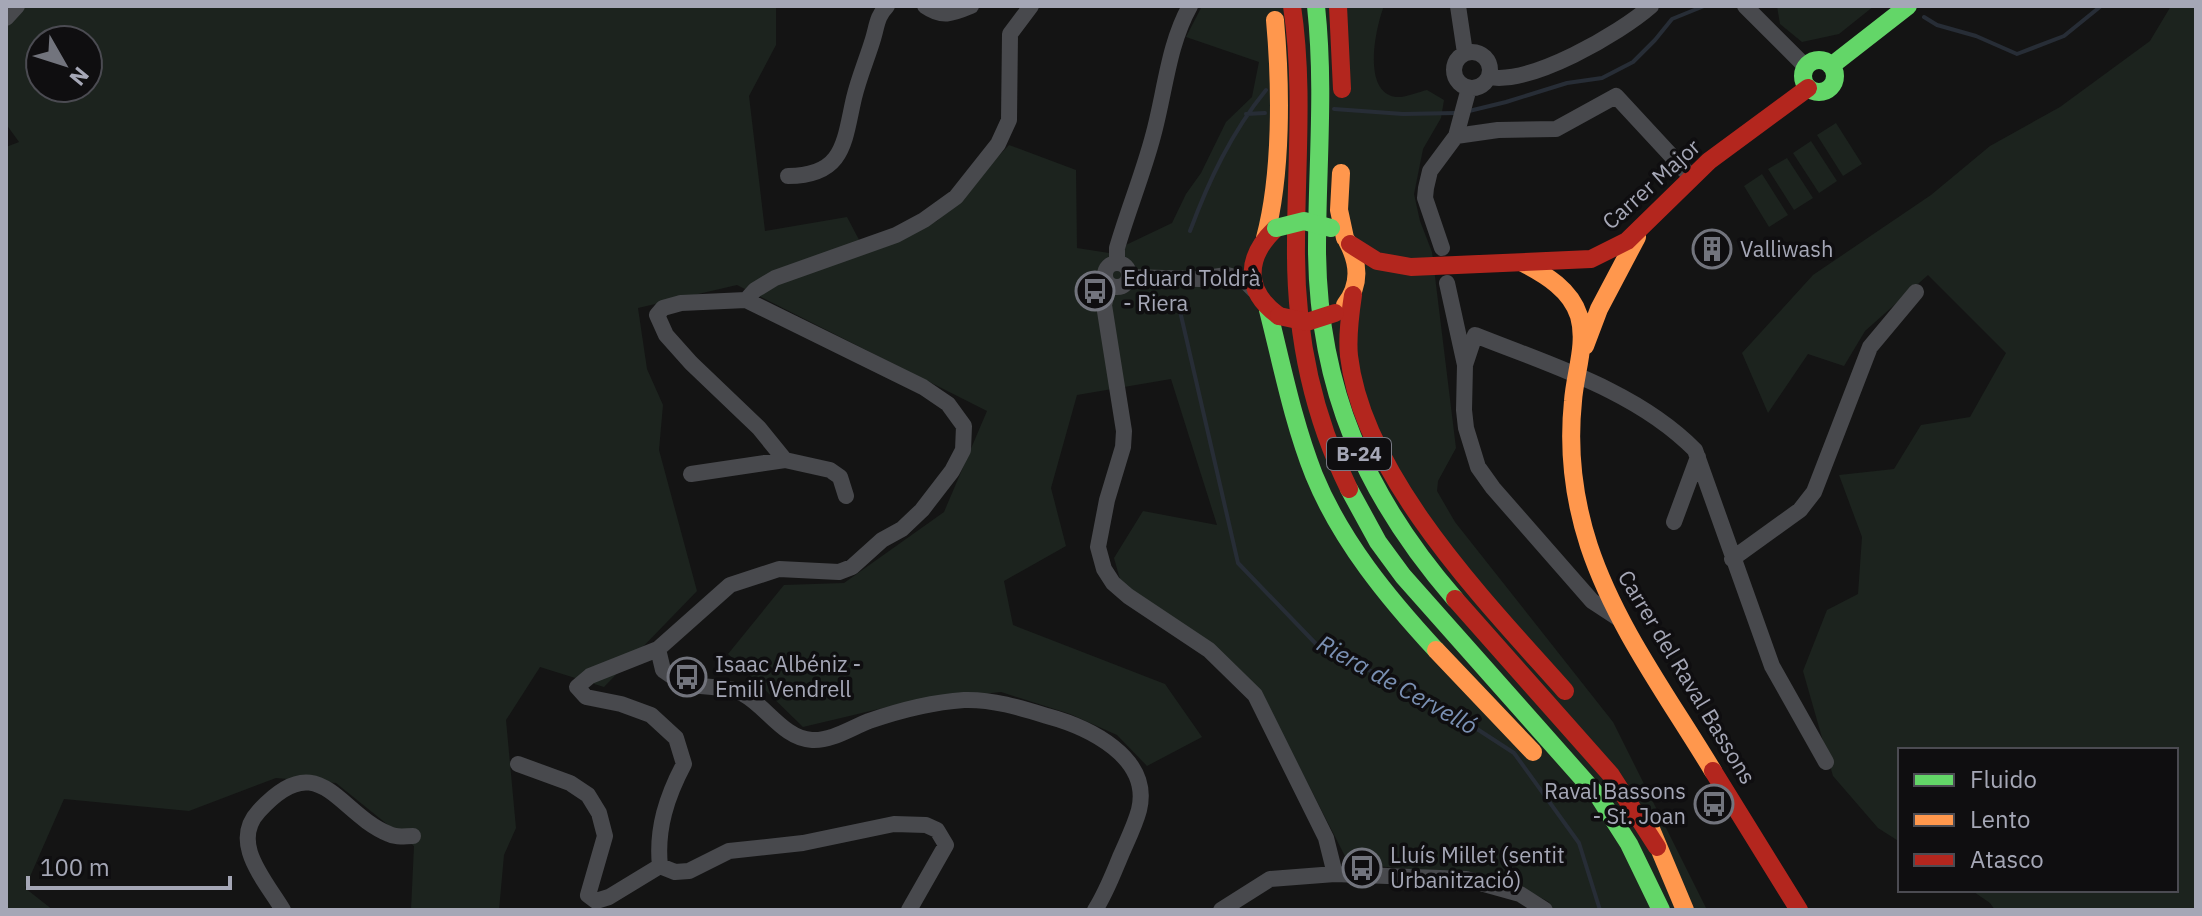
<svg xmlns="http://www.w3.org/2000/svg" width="2202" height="916" viewBox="0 0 2202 916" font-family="'IBM Plex Sans',sans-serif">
<rect width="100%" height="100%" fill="#141414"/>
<path fill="#1c231e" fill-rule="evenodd" d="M25 6H776V45L749 96 765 231 847 217 866 253 937 221 1009 145 1076 170 1077 248 1109 253 1172 223 1186 194 1201 173 1226 122 1252 97 1259 62 1186 37 1202 6H1384C1376 26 1361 92 1396 97 1405 98 1418 92 1427 90L1444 100 1441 118 1423 149 1414 194 1420 221 1432 252 1456 448 1438 481 1437 491 1455 522 1613 722 1707 910H1554L1549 902 1500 876 1349 864 1260 690 1121 583 1114 558 1143 511 1217 525 1171 379 1077 395 1051 488 1066 546 1004 581 1013 625 1165 684 1202 737 1147 766 1117 735 1070 714 1001 692 904 703 803 727 728 654 784 585 844 583 944 512 987 411 737 285 638 308 647 369 663 405 659 450 697 591 604 687 540 667 506 720 516 828 504 855 499 910H411L414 846 336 783 276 778 189 811 64 799 25 888 53 910H6V147L19 142 6 124V28ZM40 40H88V88H40Z
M1777 6H1874L1839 34 1802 42 1780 24Z
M2171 6H2196V910H1995L1990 903 1971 890H2176V750H1900V842L1878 828 1833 776 1803 671 1827 610 1858 594 1862 537 1839 475 1894 469 1921 425 1970 417 2006 353 1928 275 1865 331 1844 366 1808 354 1768 413 1742 353 1813 275 1931 195 1990 146 2060 107 2150 41Z
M1836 123 1862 164 1843 176 1817 135Z
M1811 141 1837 181 1819 193 1793 153Z
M1787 158 1813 198 1794 210 1768 169Z
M1762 174 1788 215 1769 227 1744 186Z"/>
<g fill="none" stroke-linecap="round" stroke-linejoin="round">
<path stroke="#272d36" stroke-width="4" d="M1924 17 1937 25 1976 36 2017 54 2064 36 2101 6
M1334 109 1403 114 1456 113
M1469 111 1506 102 1567 83 1602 78 1633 62 1655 40 1672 19 1704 6
M1246 114 1265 113
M1190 231C1209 180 1231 133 1266 90
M1180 311 1238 563 1318 646 1434 701 1514 753 1579 843 1600 910"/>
<path stroke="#48494d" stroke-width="16" d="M925 6C942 18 952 14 971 6
M1458 6 1465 53
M1745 6 1806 67
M6 18 17 6
M1454 70a18 18 0 1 1 36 0a18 18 0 1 1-36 0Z
M1489 77C1531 85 1619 34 1651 6
M1456 136 1498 130 1556 129 1616 96 1691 177
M788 176C845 176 844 141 854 98 859 77 867 59 873 39 877 26 877 16 887 6
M1442 248 1425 198 1426 188 1430 171 1456 136 1469 88
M1117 262V248C1128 210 1143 174 1153 136 1165 93 1168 45 1190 6
M1105 275a12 12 0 1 1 24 0a12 12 0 1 1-24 0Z
M1129 277 1199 279 1227 275 1243 279 1254 290
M1447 283 1465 365 1464 410 1466 428 1478 467 1493 488 1592 601 1621 620
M1109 284 1104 305 1124 431 1123 447 1107 500 1098 547 1104 569 1113 583 1128 596 1209 650 1255 695 1326 838 1335 874
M746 300 755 290 775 278 896 235 924 220 956 197 998 144 1009 120 1010 34 1031 6
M1465 365 1475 335C1550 365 1637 391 1695 450L1772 666 1826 762
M691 474 785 460
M846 496 840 477 830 470 785 460 759 428 691 363 666 335 657 315 663 308 681 303 746 300 923 387 948 404 964 426 963 450 952 471 922 510 902 529 882 540 852 567 839 572 779 569 730 585 658 649 590 676 577 687 586 697 621 704 651 715 676 738 684 764C667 796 656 829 660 866L675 872 689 871 729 851 803 843 894 824 926 825 937 830 946 845 909 910
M1674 522 1698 457
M1732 559 1800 510 1814 492 1870 347 1916 292
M658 649 663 670C669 674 677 681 684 683 703 689 725 684 743 694 766 706 784 739 812 740 832 741 851 728 869 721 898 711 933 702 964 700 992 699 1021 708 1047 716 1088 727 1152 757 1139 810 1135 825 1127 841 1121 855 1113 874 1106 893 1095 910
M518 764 570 783 588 795 599 813 605 836 588 895 596 901 609 897 660 866
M283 910C266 881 229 843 259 811 320 744 337 813 389 834 396 838 405 836 413 836
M1221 910 1270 879 1335 874 1466 879 1520 894 1545 910"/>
<path stroke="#63d668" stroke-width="18" d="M1316 6C1325 90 1317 166 1317 250 1318 388 1365 495 1455 599
M1803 76a16 16 0 1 1 32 0a16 16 0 1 1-32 0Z
M1831 66 1908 6
M1268 310C1282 365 1293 422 1314 475 1341 541 1388 598 1436 650
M1349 489 1378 542 1403 576 1599 797 1629 844 1661 910"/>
<path stroke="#ff974d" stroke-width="18" d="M1341 173 1339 210 1345 238
M1265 238C1282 174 1281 86 1275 20
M1523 263C1546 275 1571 290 1579 316 1587 344 1575 373 1573 401 1568 449 1574 500 1589 546 1616 627 1669 698 1713 771
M1345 305C1361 284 1359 263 1347 241
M1585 346 1599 309 1637 237
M1436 650 1533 752
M1651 829 1685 910"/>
<path stroke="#b3261e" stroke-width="18" d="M1292 6C1304 85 1296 165 1296 245 1295 331 1311 412 1349 489
M1338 6 1342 89
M1275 229C1245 258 1244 291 1279 316
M1350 244 1377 261 1411 267 1591 259 1627 241 1709 161 1808 88
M1353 295C1350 315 1347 336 1349 356 1363 477 1487 603 1565 691
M1455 599 1611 775 1657 847
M1713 771 1799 910"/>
<path stroke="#63d668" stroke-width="18" d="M1276 228 1304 221 1331 228"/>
<path stroke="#b3261e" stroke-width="18" d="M1279 316 1307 322 1335 313"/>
</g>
<defs>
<symbol id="building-ring" viewBox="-11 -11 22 22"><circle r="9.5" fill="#0f0e10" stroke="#72747d" stroke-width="1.5"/><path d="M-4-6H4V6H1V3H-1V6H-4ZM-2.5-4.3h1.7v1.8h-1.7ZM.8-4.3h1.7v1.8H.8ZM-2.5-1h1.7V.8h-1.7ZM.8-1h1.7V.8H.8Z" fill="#72747d"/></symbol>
<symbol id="bus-ring" viewBox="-11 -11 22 22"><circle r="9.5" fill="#0f0e10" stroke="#72747d" stroke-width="1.5"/><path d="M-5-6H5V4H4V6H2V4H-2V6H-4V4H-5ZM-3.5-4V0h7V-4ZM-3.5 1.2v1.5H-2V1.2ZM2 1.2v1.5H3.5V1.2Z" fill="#72747d"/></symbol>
</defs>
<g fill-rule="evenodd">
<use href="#building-ring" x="1690" y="227" width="44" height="44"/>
<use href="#bus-ring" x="1073" y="269" width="44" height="44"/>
<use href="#bus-ring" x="665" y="655" width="44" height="44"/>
<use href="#bus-ring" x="1692" y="782" width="44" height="44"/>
<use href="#bus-ring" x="1340" y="846" width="44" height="44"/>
</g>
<g text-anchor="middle" stroke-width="7" stroke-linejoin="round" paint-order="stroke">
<rect fill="#0f0e10" stroke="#787984" stroke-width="2" x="1327" y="438" width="64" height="32" rx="6"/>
<g font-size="20" font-weight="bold" fill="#a5a7b6">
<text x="1359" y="461">B-24</text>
</g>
<g font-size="22" fill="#a5a7b6" stroke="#0f0e10">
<text transform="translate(1651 184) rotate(-42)" y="8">Carrer Major</text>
<text transform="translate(1687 677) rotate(59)" y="8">Carrer del Raval Bassons</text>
</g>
<g font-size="22" fill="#a5a7b6" stroke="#0f0e10" text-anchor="start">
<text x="1740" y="257">Valliwash</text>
<text x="1123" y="286">Eduard Toldrà<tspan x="1123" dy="25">- Riera</tspan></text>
<text x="715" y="672">Isaac Albéniz -<tspan x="715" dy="25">Emili Vendrell</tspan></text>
<text x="1686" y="799" text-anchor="end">Raval Bassons<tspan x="1686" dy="25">- St. Joan</tspan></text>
<text x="1390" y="863">Lluís Millet (sentit<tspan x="1390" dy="25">Urbanització)</tspan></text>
</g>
<g font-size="24" font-style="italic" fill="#7a90b3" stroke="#0f0e10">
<text transform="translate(1397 685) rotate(29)" y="8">Riera de Cervelló</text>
</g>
</g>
<rect width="2202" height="916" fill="none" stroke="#a5a7b6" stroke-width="16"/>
<rect x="1898" y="748" width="280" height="144" fill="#0f0e10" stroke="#4b4b52" stroke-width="2"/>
<rect x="1914" y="774" width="40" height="12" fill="#63d668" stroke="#4b4b52" stroke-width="2"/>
<text x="1970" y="788" font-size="24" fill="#a5a7b6">Fluido</text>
<rect x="1914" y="814" width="40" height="12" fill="#ff974d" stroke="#4b4b52" stroke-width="2"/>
<text x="1970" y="828" font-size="24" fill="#a5a7b6">Lento</text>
<rect x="1914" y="854" width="40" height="12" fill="#b3261e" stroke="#4b4b52" stroke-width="2"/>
<text x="1970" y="868" font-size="24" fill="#a5a7b6">Atasco</text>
<g transform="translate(64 64) rotate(129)"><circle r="38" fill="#0f0e10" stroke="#4b4b52" stroke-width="2"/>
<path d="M0-6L14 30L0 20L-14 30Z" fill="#72747d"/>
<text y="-12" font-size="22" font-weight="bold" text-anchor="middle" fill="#a5a7b6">N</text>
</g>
<path d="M28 876v12h202v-12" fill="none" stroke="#a5a7b6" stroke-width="4"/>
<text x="40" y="876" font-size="24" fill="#a5a7b6" stroke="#0f0e10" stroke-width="6" paint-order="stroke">100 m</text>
</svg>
